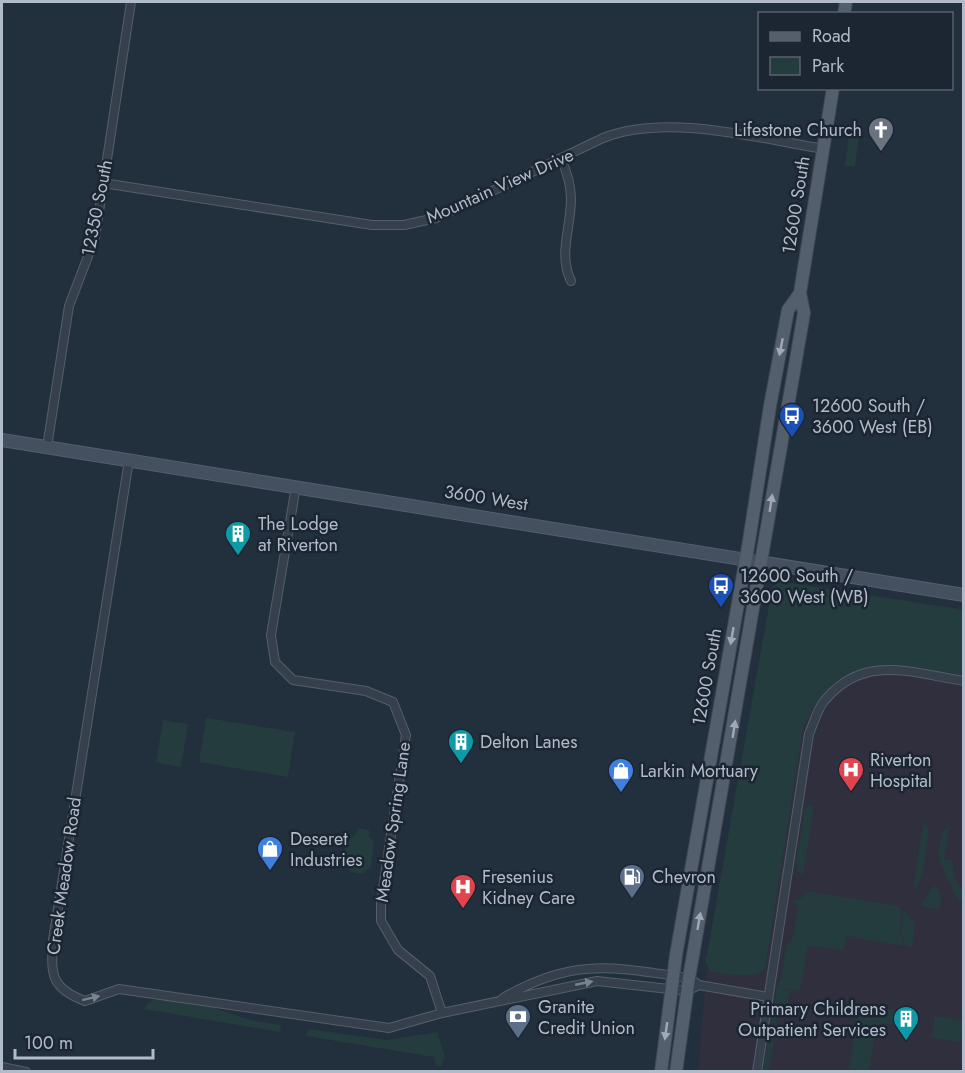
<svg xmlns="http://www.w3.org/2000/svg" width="965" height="1073" viewBox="0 0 965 1073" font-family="Jost,sans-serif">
<rect width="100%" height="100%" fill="#222f3d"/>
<path fill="#302f3e" d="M776 581 963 609V1071L698 1072 706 977Z"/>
<path fill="#243c3e" d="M849 135 859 136 855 167 845 166Z
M778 581 963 610V675C890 663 840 648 803 728L765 969C750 981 725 973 710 971L705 961 706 955 710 957 707 955 772 588Z
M206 718 295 732 288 777 199 762Z
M163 720 188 724 181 767 156 763Z
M810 805 814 806 803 875 797 871 796 862 805 808Z
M923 823 929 828C926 844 925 883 913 891Z
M949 827 944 859 953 861C953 874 953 882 963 890V901L958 900 940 862 938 854 942 832Z
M358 828 369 830V837L374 842 371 867 362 874 351 872 343 861 346 842 356 834Z
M935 885C941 892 944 901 938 909L920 906Z
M807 891 899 906 902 910 899 933 905 946 847 936 844 950 808 946 800 991 783 988V984V989L794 991 789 994 786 1014H778L776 1024 771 1023 777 985 779 986 780 980H784L781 979 786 945 792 941 798 908 793 901 801 898Z
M904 910 915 923 912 947 906 946 901 933Z
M158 998 206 1005 250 1020 281 1025 280 1032 144 1009 149 1002Z
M847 1002 902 1011 901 1024H877L869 1071 849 1069 858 1011 846 1009Z
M935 1016 962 1020 963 1034 960 1042 931 1038Z
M771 1024 776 1025 769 1071H763Z
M309 1029 387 1040 437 1032 445 1057 441 1066H436L432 1048 434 1057 306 1036Z"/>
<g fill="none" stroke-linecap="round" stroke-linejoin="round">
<defs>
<path id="minor" d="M561 159C567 172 571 185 571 199 571 228 558 254 571 281
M103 183 372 225H404L436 218 603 138C667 113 756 138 824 149
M47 447 69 306 95 238 131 2
M129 460 53 940C51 974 50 988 85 1001L119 989 389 1028 442 1013 597 981 687 991 699 985
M296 486 271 635 275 662 293 680 366 691 393 702 406 735 381 902V921L398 950 430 976 442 1013
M503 998C573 957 613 967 689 978L699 985 768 997
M2 1067 26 1072
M757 1072 809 734C814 723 817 709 825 700 864 653 912 673 964 681"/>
<path id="secondary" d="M2 440 964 595"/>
<path id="primary" d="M844 14 846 2
M661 1072 676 955 749 541 770 406 788 310 800 293
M676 1072 689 978 804 313 800 293 833 88"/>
</defs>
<use href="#minor" stroke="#555e6b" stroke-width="10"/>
<use href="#secondary" stroke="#555e6b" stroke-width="14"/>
<use href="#primary" stroke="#404956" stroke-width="14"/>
<use href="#minor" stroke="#36404d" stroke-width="8"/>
<use href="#secondary" stroke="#445060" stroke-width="12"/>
<use href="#primary" stroke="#545f6d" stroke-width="12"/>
</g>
<defs><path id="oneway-solid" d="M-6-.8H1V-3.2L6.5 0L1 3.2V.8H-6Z" transform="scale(1.5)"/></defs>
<g fill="#9fa9b7">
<use href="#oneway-solid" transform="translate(781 347) rotate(101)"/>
<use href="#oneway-solid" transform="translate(771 503) rotate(-81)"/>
<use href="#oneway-solid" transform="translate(732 636) rotate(100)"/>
<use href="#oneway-solid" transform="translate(734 729) rotate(-81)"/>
<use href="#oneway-solid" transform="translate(699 921) rotate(-80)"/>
<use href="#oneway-solid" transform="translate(666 1031) rotate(98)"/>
</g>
<g fill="#7a8491">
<use href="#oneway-solid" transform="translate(584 983) rotate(-11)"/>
<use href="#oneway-solid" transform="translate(91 998) rotate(-14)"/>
</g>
<defs>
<symbol id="church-pin" viewBox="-11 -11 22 30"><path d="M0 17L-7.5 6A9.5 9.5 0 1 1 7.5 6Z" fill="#6b7280" stroke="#1c2532"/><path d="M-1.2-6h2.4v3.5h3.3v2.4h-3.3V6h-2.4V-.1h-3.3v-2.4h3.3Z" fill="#fff"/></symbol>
<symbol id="bus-pin" viewBox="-11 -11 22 30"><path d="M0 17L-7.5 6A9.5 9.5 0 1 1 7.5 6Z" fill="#1a4fb4" stroke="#1c2532"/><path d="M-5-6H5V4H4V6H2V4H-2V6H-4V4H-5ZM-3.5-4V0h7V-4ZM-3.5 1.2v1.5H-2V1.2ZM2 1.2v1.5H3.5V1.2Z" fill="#fff"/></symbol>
<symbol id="building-pin" viewBox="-11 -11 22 30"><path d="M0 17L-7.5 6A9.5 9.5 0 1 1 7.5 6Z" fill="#0f9aa8" stroke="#1c2532"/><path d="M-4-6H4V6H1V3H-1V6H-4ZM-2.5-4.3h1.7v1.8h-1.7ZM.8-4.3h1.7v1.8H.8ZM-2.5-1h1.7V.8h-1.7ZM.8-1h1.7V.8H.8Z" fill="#fff"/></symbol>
<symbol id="hospital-pin" viewBox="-11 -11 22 30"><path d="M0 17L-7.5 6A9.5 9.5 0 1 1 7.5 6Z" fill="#e0444e" stroke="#1c2532"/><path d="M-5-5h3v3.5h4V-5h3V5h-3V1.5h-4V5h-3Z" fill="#fff"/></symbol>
<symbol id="shop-pin" viewBox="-11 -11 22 30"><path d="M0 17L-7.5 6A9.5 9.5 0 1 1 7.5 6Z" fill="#3f7fe0" stroke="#1c2532"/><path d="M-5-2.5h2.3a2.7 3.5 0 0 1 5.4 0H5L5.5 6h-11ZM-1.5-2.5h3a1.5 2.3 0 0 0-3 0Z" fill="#fff"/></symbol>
<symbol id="fuel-pin" viewBox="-11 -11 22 30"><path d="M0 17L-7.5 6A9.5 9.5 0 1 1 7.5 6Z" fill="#5c6f8a" stroke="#1c2532"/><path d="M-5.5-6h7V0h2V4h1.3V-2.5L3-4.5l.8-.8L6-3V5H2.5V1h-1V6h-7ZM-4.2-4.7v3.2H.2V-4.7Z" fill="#fff"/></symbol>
<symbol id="bank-pin" viewBox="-11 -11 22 30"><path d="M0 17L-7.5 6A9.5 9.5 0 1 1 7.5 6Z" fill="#5c6f8a" stroke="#1c2532"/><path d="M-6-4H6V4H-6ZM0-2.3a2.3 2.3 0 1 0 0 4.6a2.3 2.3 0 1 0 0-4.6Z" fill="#fff"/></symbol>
</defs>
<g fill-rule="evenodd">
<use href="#church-pin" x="866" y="115" width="30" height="40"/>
<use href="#bus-pin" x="777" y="401" width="30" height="40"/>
<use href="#building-pin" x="223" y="519" width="30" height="40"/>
<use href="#bus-pin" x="706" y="571" width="30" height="40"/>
<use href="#building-pin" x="446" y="727" width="30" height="40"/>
<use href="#hospital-pin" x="836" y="755" width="30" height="40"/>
<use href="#shop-pin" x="606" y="756" width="30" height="40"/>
<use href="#shop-pin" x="255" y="834" width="30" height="40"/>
<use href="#fuel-pin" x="617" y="862" width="30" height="40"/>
<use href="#hospital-pin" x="448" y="872" width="30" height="40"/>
<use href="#bank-pin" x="503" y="1002" width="30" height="40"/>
<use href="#building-pin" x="891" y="1004" width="30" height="40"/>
</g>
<g text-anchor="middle" stroke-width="5" stroke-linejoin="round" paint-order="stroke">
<g font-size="18" fill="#b2bbc9" stroke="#1c2532" text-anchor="start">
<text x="862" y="136" text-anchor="end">Lifestone Church</text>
<text x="812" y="412">12600 South /<tspan x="812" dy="21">3600 West (EB)</tspan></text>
<text x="258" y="530">The Lodge<tspan x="258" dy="21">at Riverton</tspan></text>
<text x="740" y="582">12600 South /<tspan x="740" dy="21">3600 West (WB)</tspan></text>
<text x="480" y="748">Delton Lanes</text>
<text x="870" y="766">Riverton<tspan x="870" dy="21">Hospital</tspan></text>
<text x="640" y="777">Larkin Mortuary</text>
<text x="290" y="845">Deseret<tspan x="290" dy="21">Industries</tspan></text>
<text x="482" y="883">Fresenius<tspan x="482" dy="21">Kidney Care</tspan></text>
<text x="652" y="883">Chevron</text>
<text x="538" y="1013">Granite<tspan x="538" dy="21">Credit Union</tspan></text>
<text x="886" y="1015" text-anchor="end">Primary Childrens<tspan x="886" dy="21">Outpatient Services</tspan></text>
</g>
<g font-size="18" fill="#b2bbc9" stroke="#1c2532">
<text transform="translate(500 186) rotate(-24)" y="6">Mountain View Drive</text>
<text transform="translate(796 205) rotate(-81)" y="6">12600 South</text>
<text transform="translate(97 208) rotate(-79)" y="6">12350 South</text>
<text transform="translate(486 498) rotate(9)" y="6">3600 West</text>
<text transform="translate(707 677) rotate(-80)" y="6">12600 South</text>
<text transform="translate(393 822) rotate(-82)" y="6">Meadow Spring Lane</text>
<text transform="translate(64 876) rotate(-82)" y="6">Creek Meadow Road</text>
</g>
</g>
<rect width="965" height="1073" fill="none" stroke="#b2bbc9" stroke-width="6"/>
<rect x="758" y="12" width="195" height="78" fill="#1c2532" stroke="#58616e" stroke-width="1.5"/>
<rect x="770" y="32" width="30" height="9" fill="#545f6d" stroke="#58616e" stroke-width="1.5"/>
<text x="812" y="42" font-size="18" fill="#b2bbc9">Road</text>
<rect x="770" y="57" width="30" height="18" fill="#243c3e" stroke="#58616e" stroke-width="1.5"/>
<text x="812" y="72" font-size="18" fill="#b2bbc9">Park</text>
<path d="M15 1049v9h138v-9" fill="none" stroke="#b2bbc9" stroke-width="3"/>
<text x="24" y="1049" font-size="18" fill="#b2bbc9" stroke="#1c2532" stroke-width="4.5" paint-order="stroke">100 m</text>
</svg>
